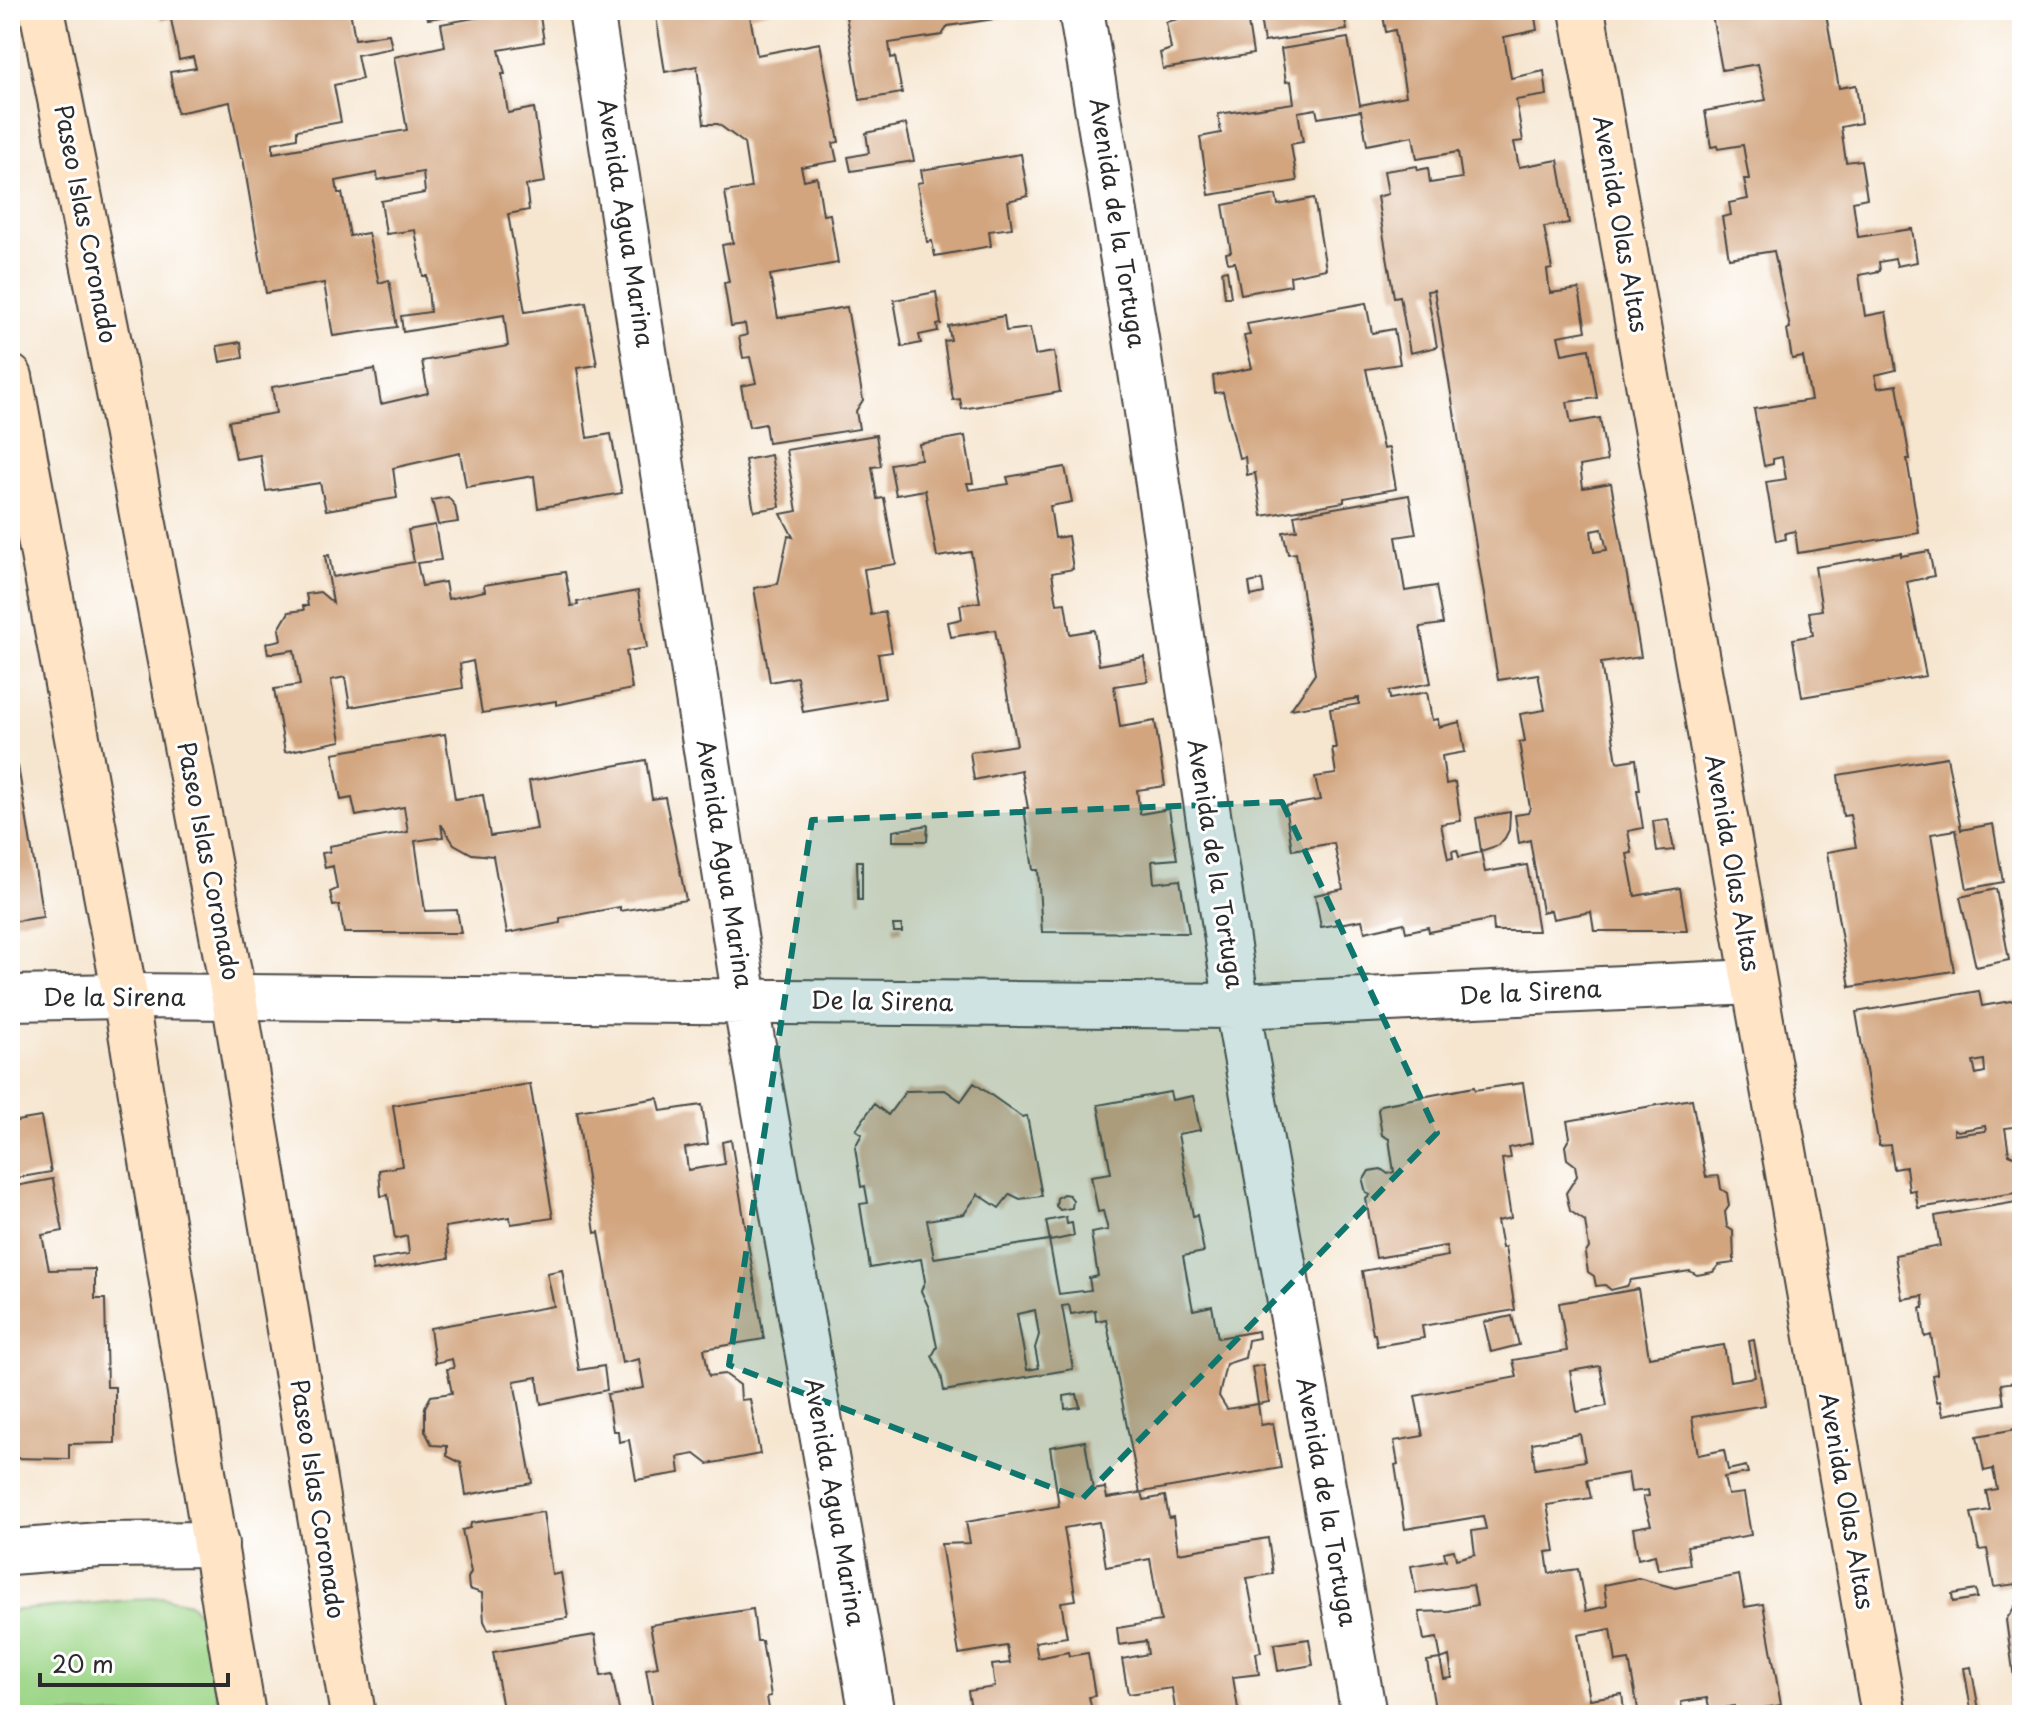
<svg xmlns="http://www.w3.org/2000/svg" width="2032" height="1725" viewBox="0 0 2032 1725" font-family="'Playpen Sans',sans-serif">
<rect width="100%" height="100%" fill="#fff"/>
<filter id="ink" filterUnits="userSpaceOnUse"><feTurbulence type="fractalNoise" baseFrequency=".0125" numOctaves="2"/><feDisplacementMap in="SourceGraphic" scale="16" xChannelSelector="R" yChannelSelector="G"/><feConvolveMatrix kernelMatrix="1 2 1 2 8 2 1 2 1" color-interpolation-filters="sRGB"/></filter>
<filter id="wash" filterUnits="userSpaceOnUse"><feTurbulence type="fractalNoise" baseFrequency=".006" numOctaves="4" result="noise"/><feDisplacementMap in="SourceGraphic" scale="32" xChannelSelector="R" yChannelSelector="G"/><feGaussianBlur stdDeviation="1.8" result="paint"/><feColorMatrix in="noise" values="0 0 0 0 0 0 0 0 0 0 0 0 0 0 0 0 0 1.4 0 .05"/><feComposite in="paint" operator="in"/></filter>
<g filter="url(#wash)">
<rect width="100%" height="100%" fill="#f6e6d0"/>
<path fill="#9ed689" stroke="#64805a" stroke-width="2" d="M162 1597 189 1603 206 1619 220 1715H10V1611Z"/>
<g id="blocks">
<path fill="#d2a57f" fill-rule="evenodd" d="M160 10H350L355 39 389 34 392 48 357 55 362 79 334 85 341 122 297 130V138L273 143V153L407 130 394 57 445 46 441 24 519 10H539L544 42 499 50 505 74H502L508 113 534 108 545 182 526 185 529 210 508 214 525 312 586 302 597 365 577 368 587 438 611 434 622 493 538 508 534 476 466 487 460 453 393 468 397 498 326 510 320 483 266 491 260 455 236 459 229 421 276 413 272 387 375 369 381 404 428 393 422 361 508 346 504 315 403 332 401 316 430 312 427 276H423L415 230 386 234 381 201 425 193 423 172 378 180 377 173 336 181 338 193H342L350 236 368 233 379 283 389 280 397 327 333 336 324 283 266 293 243 158H241L230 102 177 113 170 72 196 68 193 57 179 60 171 19 161 20Z
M426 10H471V12L428 19Z
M655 10H773L750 16 757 55 820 43 839 142 833 143 837 161 801 167 804 180 817 177 823 215 830 214 838 263 770 275 778 318 847 307 863 400 856 411 859 429 768 443 765 424 749 427 741 386 756 383 750 357 743 358 739 337 747 335 745 324 731 326 724 283 729 282 722 245 733 243 725 192 751 188 744 143 718 124H704L697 66 665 72Z
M845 10H1027V14L948 26 942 35 889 43 891 58 895 57 902 93 860 100Z
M1176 10H1246L1253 54 1163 69 1160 53 1171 49 1166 22 1178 19Z
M1343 10 1347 30 1264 42 1259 12Z
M1382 10H1489V14L1510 10H1534L1537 30 1504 37 1511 78 1544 71 1547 95 1516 100 1523 141 1514 142 1519 167 1558 160 1569 223 1544 227 1552 269 1547 270 1550 293 1579 289 1586 331 1558 336 1562 354 1589 349 1597 398 1567 402 1571 423 1600 418 1607 461 1580 466 1583 488 1611 483 1641 657 1601 663 1617 762 1636 759 1640 790H1637L1643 828 1628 831 1632 853 1627 854 1635 896 1680 888 1687 931H1594L1591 912 1553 919 1551 910 1542 912 1530 840 1519 843 1515 815 1528 813 1530 808 1519 742 1525 741 1520 714 1545 710 1538 674 1498 680 1434 290 1427 291 1437 347 1410 353 1400 296 1394 297 1377 197 1388 194 1384 171 1417 166 1418 170 1428 168 1430 183 1462 178 1458 152 1417 159 1413 136 1367 145 1361 111 1318 118 1316 109 1298 112 1303 142 1291 144 1297 181 1209 195 1200 137 1221 133 1218 114 1294 103 1291 81 1286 82 1281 49 1348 38 1360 105 1406 96 1395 30 1386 32ZM1602 529 1607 550 1594 552 1591 531Z
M1711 10H1839L1826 14 1839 88 1856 85 1861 123 1841 127 1846 162 1861 160 1867 198 1853 201 1858 237 1912 229 1917 262 1897 266 1895 259 1879 262 1880 271 1859 275 1865 316 1886 312 1896 370 1875 375 1878 388 1897 385 1910 459H1907L1919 533 1798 553 1795 531 1785 533 1786 539 1776 541 1766 482 1786 479 1782 457 1773 459V464L1764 466 1754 409 1811 400 1803 357 1792 359 1787 329 1790 328 1774 251 1729 258 1722 217 1731 215 1729 203 1748 199 1744 179H1749L1743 145 1718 149 1717 146 1711 147 1705 111 1766 100 1758 64 1722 70Z
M906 124 914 161 851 171 848 157 869 153 866 133Z
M1021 154 1028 196 1008 201 1012 228 989 231 991 246 935 256 932 241 927 242 917 183 923 182 921 170Z
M1276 195 1278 205 1314 198 1326 269 1290 276 1291 285 1241 294 1235 262 1228 263 1226 253 1231 252 1223 205Z
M1227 270 1231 297H1225L1222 271Z
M936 292 941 324 937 325 938 331 919 335 921 343 902 347 894 300Z
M1366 303 1372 333 1394 329 1400 364 1366 369 1383 449 1389 448 1396 489 1344 498V502L1262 516 1255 473 1247 475 1245 457 1239 458 1223 392 1215 393 1213 376 1252 368 1244 336 1250 335 1247 324Z
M1004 316 1006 331 1030 328 1035 355 1054 352 1060 392 962 409 960 399 953 400 944 341 951 340 948 326Z
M241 342 243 358 220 362 217 346Z
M876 435 881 466 872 467 877 499 884 498 896 564 864 569 871 615 885 612 892 652 878 654 885 698 803 712 797 677 770 682 754 588 778 584 788 536 793 537 781 514 797 511 786 450Z
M965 436 973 483H967L969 490 1009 484 1007 477 1065 467 1072 502 1050 506 1055 538 1068 536 1073 569 1052 573 1057 604 1065 603 1070 634 1094 630 1099 665 1144 657 1148 681 1114 686 1120 727 1155 721 1165 786 1137 790 1140 814 1169 809 1177 859 1152 861 1154 883 1180 880 1189 933 1042 932 1038 870H1033L1024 808H1028L1021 770 974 780 970 752 1017 745 995 630 951 637 948 622 962 619 960 605 980 602 971 552 937 557 925 490 896 495 890 464 921 459 919 444Z
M771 455 780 507 754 511 745 460Z
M1409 495 1416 534 1396 537 1405 591 1436 586 1443 624 1420 627 1431 683 1389 691 1390 699 1427 692 1432 720 1438 719 1439 727 1460 722 1465 752 1442 756 1446 784 1455 782 1461 821 1441 824 1448 859 1453 858 1452 851 1457 850 1459 857 1481 852 1485 872 1527 865 1538 931H1494L1493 919 1429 932 1428 927 1406 932 1404 923 1365 932 1362 920 1321 927 1315 895 1343 889 1334 843 1292 850 1285 806 1320 800 1315 777 1336 774 1332 748H1336L1330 709 1359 704V698L1291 709 1315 674 1296 553 1288 554 1283 532 1297 530 1294 515Z
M448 497 455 506 458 522 438 525 432 500Z
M435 525 441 560 417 563 422 586 445 582 448 599 485 591 484 585 565 572 571 606 578 605 577 602 638 591 647 648 626 651 632 689 556 705V701L482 713 473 661 460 664 463 688 350 707 345 677 331 680 341 741 285 752 274 689 300 685 294 650 268 654 266 643 281 640 279 629 289 612 304 610 303 606H308L306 594 320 592 333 603 325 556 329 555 333 577 414 562 408 530Z
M1929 551 1934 576 1907 582 1926 676 1802 697 1793 639 1813 635 1809 612 1822 610 1815 567 1901 553V556Z
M1262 580 1264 593 1251 596 1249 583Z
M10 727H12L16 752H10Z
M445 734 455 799 483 795 490 836 537 829 529 781 646 760 652 799 665 797 686 900 620 911V907L560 918V923L507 933 493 856 472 854 454 844 441 824 443 837 415 841 425 911 457 910 461 933H344L339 905 333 906 330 892 337 889 334 872 333 866 325 868 322 853 330 852 329 846 408 832 404 807 356 816 352 798 341 800 333 753Z
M1947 757 1961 830 1993 824 2003 882 1967 889 1956 830 1931 834 1954 971 1850 987 1827 852 1856 847 1850 815 1843 816 1838 775Z
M18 766 43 917 10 922V768Z
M1510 812 1509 830 1505 838 1499 845 1481 851 1476 818Z
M1668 819 1674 850 1657 852 1653 821Z
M928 825 927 841H893V831Z
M857 861H862V900H858Z
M1996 889 2009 960 1976 967 1960 897Z
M893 925H902V932H894Z
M1979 991 1982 1006 2022 999V1126L2005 1128 2009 1154 2016 1157 2015 1162 2022 1166V1192L1918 1208 1915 1190 1909 1191 1906 1167 1894 1169 1890 1145 1879 1146 1856 1012ZM1984 1060 1985 1072 1976 1074 1973 1062ZM1985 1126 1986 1131 1954 1135V1129L1958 1131Z
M974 1083 1022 1117 1027 1116 1042 1196 1020 1199 1010 1194 999 1208 978 1194 964 1214 927 1220 934 1258 1049 1240 1059 1294 1091 1290 1089 1278 1098 1276 1091 1233 1108 1230 1103 1211 1098 1212 1091 1176 1111 1173 1098 1105 1170 1092 1172 1100 1193 1096 1200 1130 1178 1134 1193 1216 1197 1215 1204 1252 1183 1256 1193 1310 1212 1306 1218 1338 1258 1331 1259 1338 1248 1340 1245 1358 1226 1364 1219 1396 1227 1409 1258 1404 1261 1425 1273 1423 1281 1468 1142 1492 1144 1500 1165 1496 1169 1518 1173 1517 1178 1553 1268 1538 1273 1574 1247 1578 1261 1652 1256 1653 1259 1674 1233 1677 1239 1715H1176L1172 1688 1128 1694 1122 1659 1148 1654 1146 1641 1119 1645 1117 1628 1161 1621 1150 1559 1106 1567 1099 1522 1064 1528 1076 1600 1061 1602 1067 1637 1035 1642 1038 1658 1068 1652 1069 1656 1088 1653 1095 1696 1089 1697 1093 1715H972L968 1691 995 1687 992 1665 1010 1663 1007 1646 959 1654 941 1544 970 1543 966 1522 1059 1506 1050 1447 1085 1441 1093 1490 1105 1488 1107 1498 1140 1493 1106 1319 1096 1321 1095 1310 1071 1314 1069 1305 1062 1306 1073 1369 944 1391 941 1374 932 1356 937 1347 929 1308 921 1291 925 1281 921 1259 870 1268 860 1204 868 1203 865 1186 861 1187 855 1147 862 1134 856 1130 874 1104 888 1115 906 1091 945 1090 961 1101ZM1035 1310 1039 1335 1035 1348 1039 1368 1027 1370 1017 1314Z
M1523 1083 1532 1143 1509 1148 1511 1158 1502 1159 1511 1218 1497 1221 1502 1248 1505 1247 1515 1310 1422 1326 1424 1338 1377 1346 1375 1334H1373L1362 1271 1448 1256 1446 1246 1376 1258 1366 1199 1370 1195 1366 1193 1363 1181 1369 1171 1381 1169 1388 1174 1394 1172 1389 1139 1382 1135 1378 1110 1381 1105 1474 1087 1475 1090Z
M530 1084 553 1218 511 1224 510 1217 445 1227 449 1258 373 1271 371 1260 409 1254 407 1236 395 1239 388 1195 381 1196 379 1170 402 1166 393 1105Z
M658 1098 661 1111 702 1105 708 1144 685 1148 688 1170 725 1164 722 1142 731 1140 764 1339 704 1349 709 1376 725 1374 740 1385 741 1400 750 1399 760 1454 708 1464 695 1454 678 1457 680 1473 636 1480 629 1440 619 1442 618 1431H613L607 1394 644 1388 639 1359 622 1363 599 1232 595 1233 577 1111Z
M1692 1099 1706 1177 1719 1176 1721 1189 1727 1193 1729 1206 1725 1212 1727 1227 1733 1231 1734 1263 1719 1265 1713 1272 1697 1275 1690 1271 1631 1280 1627 1286 1611 1290 1605 1285 1596 1286 1594 1276 1588 1272 1585 1254 1589 1248 1585 1221 1570 1211 1566 1193 1577 1176 1575 1165 1567 1159 1565 1146 1570 1137 1567 1121Z
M41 1117 51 1172 10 1179V1122Z
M53 1179 63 1231 42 1235 49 1270 95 1269V1299H105L107 1387H115V1443L69 1444V1459L10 1458V1187Z
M1063 1194 1069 1195 1073 1200 1072 1208 1060 1210 1056 1206 1057 1198Z
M2022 1201V1381L2001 1384 2004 1404 1943 1415 1940 1401 1937 1402 1932 1375 1937 1374V1371L1931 1335 1925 1337 1921 1308H1924L1923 1296 1902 1299 1895 1255 1940 1246 1935 1216Z
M1066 1217 1067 1224 1072 1223 1074 1236 1050 1241 1046 1221Z
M562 1270 579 1370 604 1366 607 1390 541 1404 537 1377 514 1381 532 1483 466 1495 461 1463 447 1456V1446L432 1445 425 1431V1407L431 1396 452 1393 447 1369 454 1368 452 1359 435 1363 430 1328 554 1306 547 1273Z
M1638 1289 1649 1357 1724 1345 1730 1381 1755 1377 1749 1341 1754 1340 1765 1405 1692 1417 1698 1455 1724 1450 1728 1470 1746 1466 1748 1473 1724 1477 1728 1495 1744 1493 1751 1535 1687 1546 1690 1565 1658 1570 1655 1555 1638 1559 1633 1528 1651 1525 1643 1497 1649 1496 1648 1490 1631 1492 1628 1473 1587 1480 1591 1498 1547 1505 1555 1551 1546 1552 1549 1573 1578 1569 1586 1611 1607 1606 1604 1585 1638 1578 1675 1588 1739 1575 1745 1607 1763 1604 1781 1705 1736 1713 1734 1706 1710 1711 1707 1698 1681 1702 1683 1715H1436L1427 1661 1440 1659 1444 1679 1452 1678 1449 1656 1441 1659 1437 1638 1424 1640 1419 1612 1449 1611 1477 1605 1473 1585 1416 1593 1411 1566 1446 1560 1444 1552 1454 1550 1456 1559 1475 1554 1472 1531 1486 1529 1483 1516 1405 1529 1395 1465 1398 1464 1394 1441 1423 1436 1415 1396 1517 1377 1513 1360 1567 1351 1559 1303ZM1600 1366 1607 1406 1577 1412 1570 1371ZM1580 1434 1585 1461 1535 1469 1532 1443ZM1611 1629 1616 1662 1629 1660 1638 1709 1624 1711 1622 1694 1590 1699 1578 1635Z
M1512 1316 1519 1345 1491 1352 1484 1322Z
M1263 1365 1269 1402 1258 1404 1252 1367Z
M1077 1394 1080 1407 1065 1409 1064 1396Z
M2022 1428V1703L2016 1699 2020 1695 2016 1693 2006 1620 2019 1600 2016 1584 1994 1587 1987 1549 1979 1550 1971 1513 1990 1510 1986 1491 1997 1489 1993 1469 1984 1471 1977 1436Z
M543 1512 552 1575 561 1573 568 1618 488 1630 484 1621 482 1593 469 1589 468 1578 471 1572 462 1530 470 1528 471 1523Z
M1976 1590 1977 1598 1953 1602 1952 1594Z
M753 1609 757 1641H762L771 1696 767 1697 770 1715H654L646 1669 658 1667 650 1625Z
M595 1635 601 1676 612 1674 620 1715H504L493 1652Z
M1309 1639 1313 1665 1278 1671 1274 1644Z
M1971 1667 1980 1715H1972L1964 1668Z"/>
</g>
</g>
<g filter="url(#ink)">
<use href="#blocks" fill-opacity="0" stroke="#494744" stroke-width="2"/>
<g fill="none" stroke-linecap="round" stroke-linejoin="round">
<defs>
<path id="street" d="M591 10 745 1000 872 1715
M1081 10 1135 332 1237 1006 1364 1715
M10 998 125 996 1237 1006 1753 982
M10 1552 100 1545 216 1544"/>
<path id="secondary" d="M42 10 115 372 234 998 353 1715
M1582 10 1884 1715
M10 377 125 996 243 1715"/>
</defs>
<use href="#street" stroke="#494744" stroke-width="48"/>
<use href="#secondary" stroke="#494744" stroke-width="48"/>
<use href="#street" stroke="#fff" stroke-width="44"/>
<use href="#secondary" stroke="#ffe4c6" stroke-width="44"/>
</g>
</g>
<path fill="#0f766e" fill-opacity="0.2" stroke="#0f766e" stroke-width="6" stroke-dasharray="16 10" stroke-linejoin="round" d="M1282 802 1437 1133 1082 1499 729 1365 812 820Z"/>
<g text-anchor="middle" stroke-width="6" stroke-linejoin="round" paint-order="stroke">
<g font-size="24" fill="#2b2b2b" stroke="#fff">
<text transform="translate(625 223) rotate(81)" y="8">Avenida Agua Marina</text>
<text transform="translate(1117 223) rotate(81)" y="8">Avenida de la Tortuga</text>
<text transform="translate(85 224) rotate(79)" y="8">Paseo Islas Coronado</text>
<text transform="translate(1620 224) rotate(80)" y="8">Avenida Olas Altas</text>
<text transform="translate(208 861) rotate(79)" y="8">Paseo Islas Coronado</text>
<text transform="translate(1732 863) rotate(80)" y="8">Avenida Olas Altas</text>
<text transform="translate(724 864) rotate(81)" y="8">Avenida Agua Marina</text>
<text transform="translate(1215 864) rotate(81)" y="8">Avenida de la Tortuga</text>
<text transform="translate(1530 993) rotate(-3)" y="8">De la Sirena</text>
<text x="114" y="1006">De la Sirena</text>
<text transform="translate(882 1002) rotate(1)" y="8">De la Sirena</text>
<text transform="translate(317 1499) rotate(81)" y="8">Paseo Islas Coronado</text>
<text transform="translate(1846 1501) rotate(80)" y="8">Avenida Olas Altas</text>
<text transform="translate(834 1502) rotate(80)" y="8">Avenida Agua Marina</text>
<text transform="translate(1326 1502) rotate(80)" y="8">Avenida de la Tortuga</text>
</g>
</g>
<rect width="2032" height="1725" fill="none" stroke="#fff" stroke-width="40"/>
<path d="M40 1673v12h188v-12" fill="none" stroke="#2b2b2b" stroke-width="4"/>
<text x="52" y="1673" font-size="24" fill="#2b2b2b" stroke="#ffffff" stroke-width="6" paint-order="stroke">20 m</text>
</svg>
